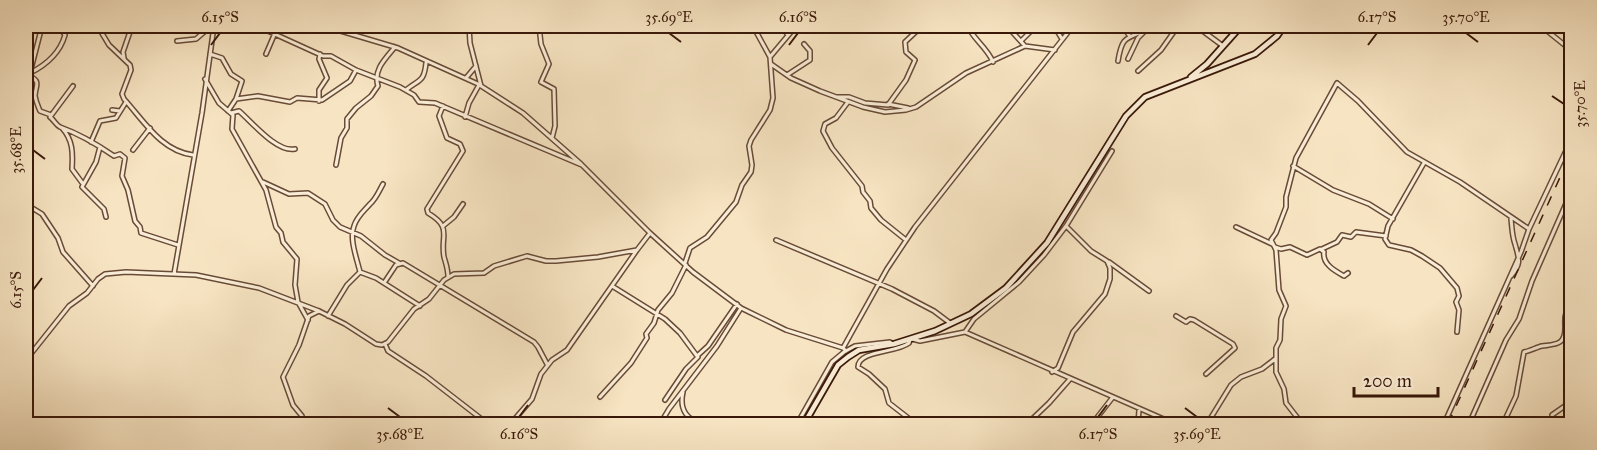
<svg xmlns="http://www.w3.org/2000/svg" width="1597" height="450" viewBox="0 0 1597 450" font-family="'IM FELL Great Primer',serif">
<rect width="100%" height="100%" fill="#f7e4c2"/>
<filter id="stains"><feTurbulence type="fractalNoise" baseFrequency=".00333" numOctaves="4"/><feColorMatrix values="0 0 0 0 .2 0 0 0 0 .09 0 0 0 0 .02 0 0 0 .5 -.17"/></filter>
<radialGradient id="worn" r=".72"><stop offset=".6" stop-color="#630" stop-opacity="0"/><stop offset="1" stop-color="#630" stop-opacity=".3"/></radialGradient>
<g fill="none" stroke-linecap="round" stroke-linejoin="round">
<defs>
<path id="street" d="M94 26 100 30 109 45 130 65 131 70 122 94 124 99C144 121 161 151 193 155
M257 26 323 56H331L356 70 400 87 414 95 419 102 435 103 582 165 650 233 693 272 741 308 786 330 843 348 846 351
M324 26 398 48 478 84 523 113 581 164
M469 26 470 43 481 86
M539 26 541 44 549 64 541 82 554 89 555 126 552 138
M781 26 788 35
M968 26C971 37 987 47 993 62
M1007 26 1025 46
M1054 26 1062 39
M1122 26 1129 35
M1196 26 1223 46
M1541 26 1572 51
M177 41 196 39 211 26
M1021 41 1036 26
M210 54 222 58 231 74 242 81 236 99
M266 54 275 33
M770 57 796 26
M124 58 123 52 132 26
M1128 59 1138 38 1150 26
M1118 61C1122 36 1126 39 1146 30
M771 64 791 78 820 91 863 107 885 112 906 110 916 107 966 73 1025 46 1055 50
M1138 71 1161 50 1178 26
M30 73C46 65 60 53 65 35L59 26
M787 75 810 60V51L804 44
M29 76C42 81 35 87 35 96 36 102 38 106 40 111L51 115
M466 78 476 66
M205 79 219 103 233 115 232 129 266 190 276 227 281 233 283 242 297 259 295 285 298 302 308 320
M26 82 30 73 42 26
M73 86 50 117C54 120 56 125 60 127 77 133 98 145 114 156L120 154 125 158 122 176 128 190 135 221 140 227 141 233 178 245
M406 90C419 79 424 83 426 63
M837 97H849L865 103 888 105 906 80 915 60 906 52 905 42 922 26
M319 101V90L327 78 319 59 320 54
M848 102 836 118 825 124 823 131 832 148 862 186 863 192 870 201 871 208 881 220 906 240
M888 104 908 108
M443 106 439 116 447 138 460 144 463 151 427 209 428 213C453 228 440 235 444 257 446 264 448 269 448 277
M112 110 120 111
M228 111 236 99 258 96 290 102 297 98 322 100 350 81 356 70
M231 113 239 111C252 122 277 153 295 149
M465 117 469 103 479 85
M62 128C73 140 73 153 72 169L83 184
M91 142 100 121 116 118 126 102
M100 147 96 162 82 187 104 209 106 217
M133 150 150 128
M1424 163 1388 226 1385 239 1389 245 1411 250 1422 256 1440 268 1457 288 1459 296 1456 302 1459 310 1457 332
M336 165 341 138 347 128V119L356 108 371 96 378 86C373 70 385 59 395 47
M1293 166 1333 190 1369 204 1393 219
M1572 175C1568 184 1564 195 1572 203
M263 182 289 194 308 193 325 204 333 220 340 227 361 236 385 255 399 263
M26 197 29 206 42 214 58 238 63 252 93 286
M443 226 454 217 463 204
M1236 227 1272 244
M776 240 892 289 934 311 950 323
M1275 247 1281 249 1290 247 1307 255 1320 249 1324 252C1322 264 1335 271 1344 276L1348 273
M1322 249 1337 242 1342 235 1351 237 1356 232 1386 236
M1109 262 1149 291
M685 263 690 248 707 237 736 202 742 185 751 172 752 165 749 146 751 140 770 110 773 98 770 57 753 26
M360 272C357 259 349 239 354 226 357 216 364 211 370 204 376 199 379 191 383 184
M174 274 202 113 214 26
M1566 275 1572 277
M1511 276C1522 263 1519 259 1515 244 1512 236 1512 227 1511 219
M384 283 396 265 403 263 534 342 538 347 547 364
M612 286 665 319 680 333 697 356 708 346 737 304
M328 316 347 285 360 272 376 278 420 306
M1176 316 1186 322 1190 319 1194 320 1233 344 1235 348 1206 374
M965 332 974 319 1019 282 1044 255 1066 226 1112 151
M912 339 920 341 965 332 1175 424
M910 340 909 343C897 353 858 350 858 367L869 374 885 389 889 403 916 424
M385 344 388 351 426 376 488 424
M843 348 887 269 915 227 1073 26
M26 360 69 306 87 293 98 279 105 274 126 272 196 275 259 288 319 311 345 324 376 344 382 345 388 342 414 309 429 299 444 280 454 274 484 273 494 266 527 256 546 261H556L598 257 637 250 650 233
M1052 372 1058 368 1073 332 1105 294 1110 279V268L1107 261 1091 251 1066 226
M683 392C679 410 687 421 705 424
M600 397 631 363 647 338 646 334 654 323 658 310 672 293 686 265
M665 400 686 369 698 357
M302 424V416L293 405 283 377 299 345 309 316 319 311
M508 424 513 421 532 399 541 374 552 360 567 350 637 250
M660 424 669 409 717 346 741 308
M797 424 832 362 844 352 855 346 890 342 892 344
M1027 424 1049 403 1070 379
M1092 424 1113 397
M1138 424 1139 410
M1207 424 1231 385 1241 377 1262 369 1275 359
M1307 424 1300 421 1286 403 1284 389 1276 372V348L1280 340 1281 319 1286 306 1279 290 1276 250 1271 240 1276 233 1286 207V197L1296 158 1337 83 1358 101 1407 152 1460 182 1529 229
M1444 424 1521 252 1529 229 1572 138
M1469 424 1506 340 1519 319 1532 281 1568 199
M1503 424 1516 396 1524 352C1530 351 1537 347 1542 346 1556 344 1565 345 1565 328 1565 320 1564 315 1568 309
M1555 424 1552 415 1572 401"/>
<path id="secondary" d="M1191 77 1207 64 1241 26
M804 424 838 365 848 357 859 350 894 344 935 331 971 314 1006 288 1047 243 1126 116 1145 97 1255 54 1277 36 1284 26"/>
</defs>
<use href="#street" stroke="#684b37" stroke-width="6"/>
<use href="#secondary" stroke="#391809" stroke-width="8"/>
<use href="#street" stroke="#faedd7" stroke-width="3"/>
<use href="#secondary" stroke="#faedd7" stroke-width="4.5"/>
<path stroke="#391809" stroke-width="1.5" stroke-dasharray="10 10" stroke-linecap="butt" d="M1448 424 1572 151"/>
</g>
<path fill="none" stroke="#391809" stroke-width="2" d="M669 33 681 42M1466 33 1478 42M211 45 220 33M789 45 798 33M1368 45 1377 33M1552 96 1564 104M33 150 45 159M33 290 42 278M388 408 400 417M1185 408 1197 417M519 417 528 405M1098 417 1107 405"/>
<rect width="1597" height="450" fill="none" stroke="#f7e4c2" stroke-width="66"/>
<path d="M1354 387v9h84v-9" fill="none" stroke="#391809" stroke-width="3"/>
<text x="1363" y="387" font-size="18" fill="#391809" stroke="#faedd7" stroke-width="4.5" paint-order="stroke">200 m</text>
<rect x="33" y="33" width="1531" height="384" fill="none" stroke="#391809" stroke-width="2"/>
<g font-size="15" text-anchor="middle" fill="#391809">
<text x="220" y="22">6.15°S</text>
<text x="669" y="22">35.69°E</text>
<text x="798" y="22">6.16°S</text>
<text x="1377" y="22">6.17°S</text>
<text x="1466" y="22">35.70°E</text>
<text transform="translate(1580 104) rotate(-90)" y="5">35.70°E</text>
<text transform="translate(16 150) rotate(-90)" y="5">35.68°E</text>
<text transform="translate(16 290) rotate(-90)" y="5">6.15°S</text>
<text x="400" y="439">35.68°E</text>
<text x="519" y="439">6.16°S</text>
<text x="1098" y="439">6.17°S</text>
<text x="1197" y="439">35.69°E</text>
</g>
<rect width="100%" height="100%" filter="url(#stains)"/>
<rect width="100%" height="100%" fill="url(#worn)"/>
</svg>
